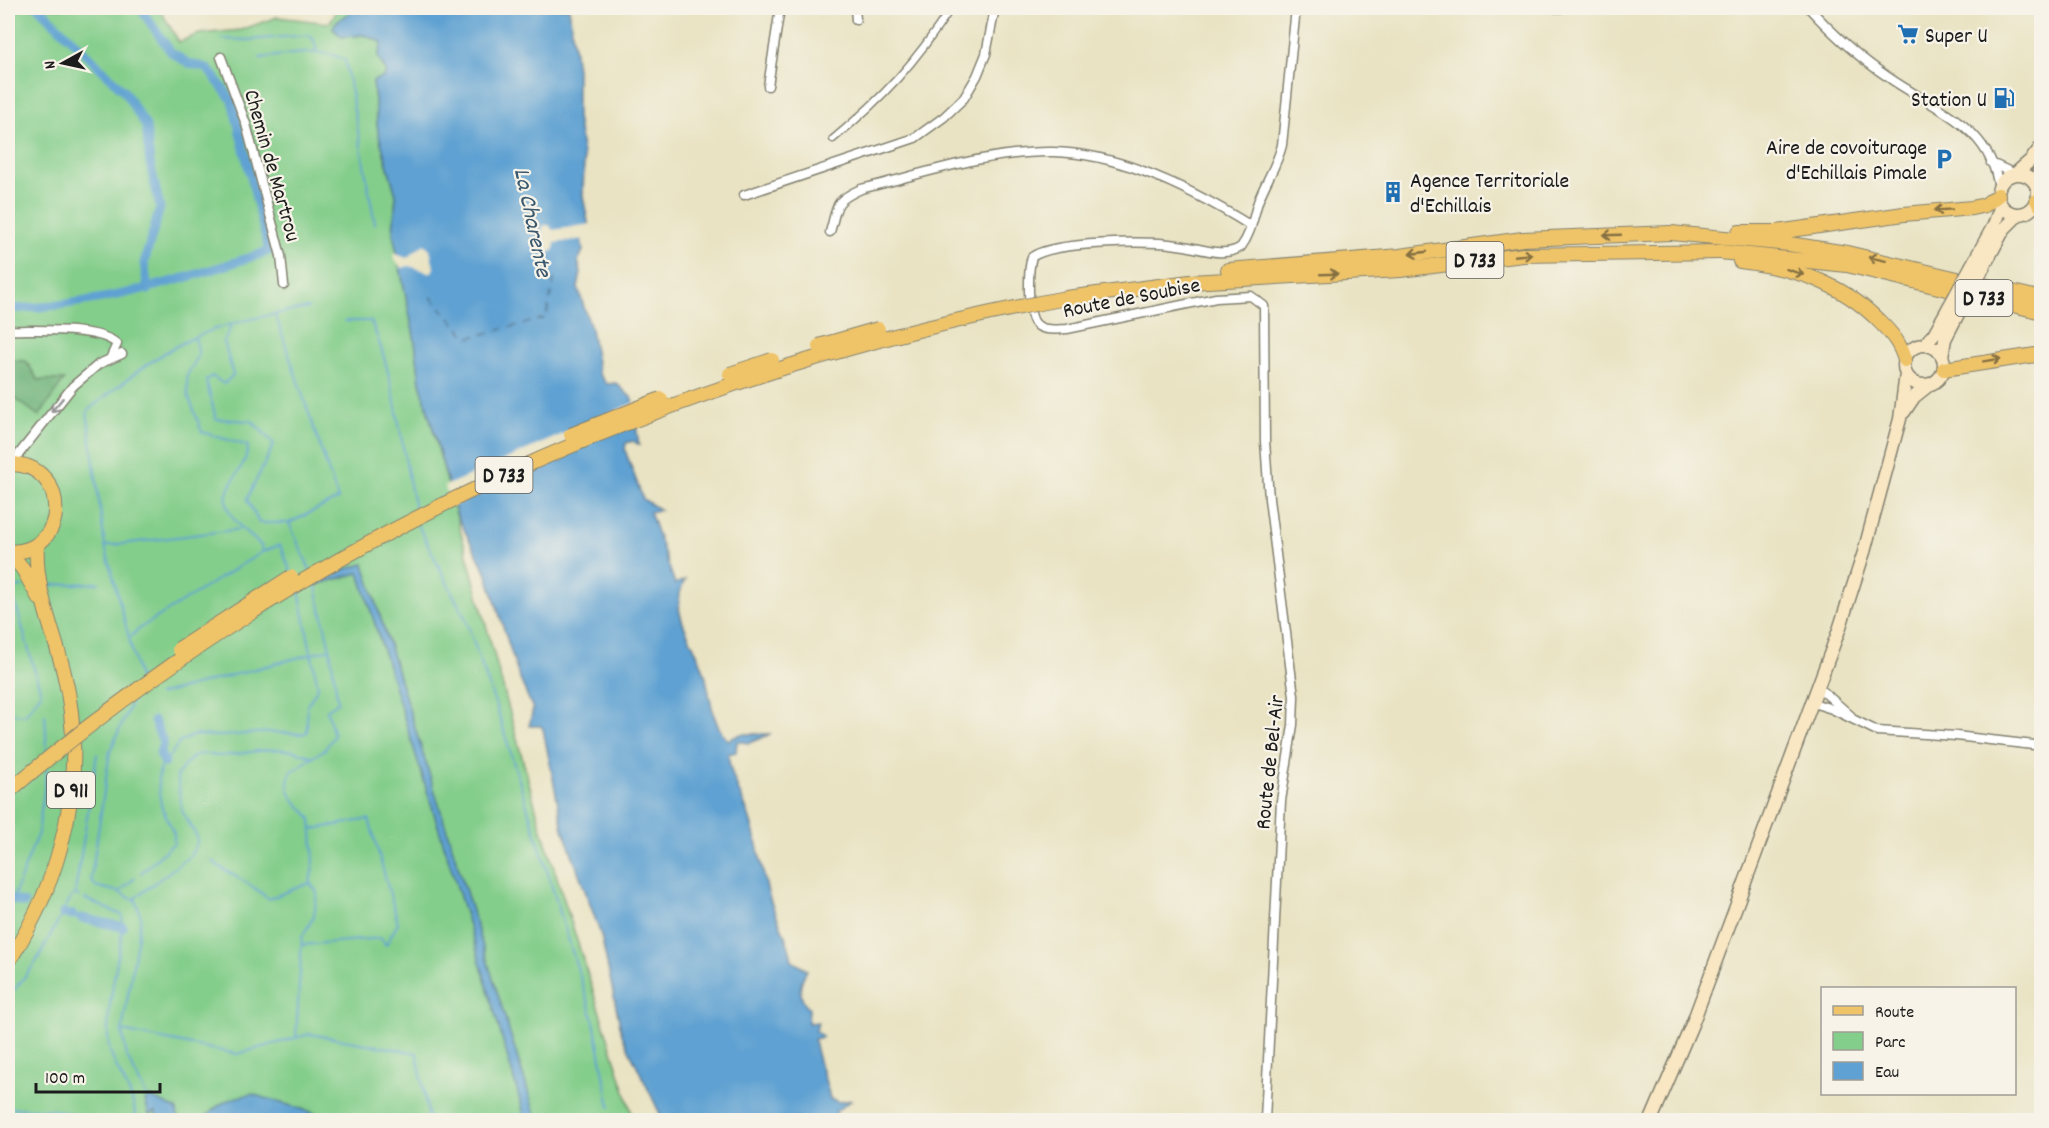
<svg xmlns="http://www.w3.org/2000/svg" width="2049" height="1128" viewBox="0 0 2049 1128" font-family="Dekko,sans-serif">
<rect width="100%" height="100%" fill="#f7f3e8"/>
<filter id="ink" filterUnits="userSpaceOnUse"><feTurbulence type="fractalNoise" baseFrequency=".0167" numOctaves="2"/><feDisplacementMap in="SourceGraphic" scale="12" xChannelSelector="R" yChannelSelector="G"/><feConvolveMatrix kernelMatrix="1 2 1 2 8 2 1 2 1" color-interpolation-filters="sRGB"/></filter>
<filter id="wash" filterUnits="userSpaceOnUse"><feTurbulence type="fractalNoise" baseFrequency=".008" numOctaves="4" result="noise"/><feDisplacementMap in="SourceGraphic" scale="24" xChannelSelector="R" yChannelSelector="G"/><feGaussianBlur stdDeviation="1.35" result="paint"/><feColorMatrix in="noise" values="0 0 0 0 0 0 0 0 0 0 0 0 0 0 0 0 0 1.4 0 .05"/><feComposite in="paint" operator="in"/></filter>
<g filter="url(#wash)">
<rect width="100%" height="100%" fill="#e9e3c3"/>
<path fill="#84ce8b" stroke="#507554" stroke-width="1.5" d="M8 8H159L179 42 199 34 241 30 277 17 329 23 339 8H357L340 22 342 37 364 35 382 42 378 57 386 71 384 77 373 81 378 132 396 195 393 233 415 341 420 382 541 827 634 1120H8Z"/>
<path fill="#6bb177" stroke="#44664a" stroke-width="1.5" d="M8 360 26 361 38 380H64L39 416 8 393Z"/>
<path fill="#5ea1d2" stroke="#3d5e77" stroke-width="1.5" d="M357 8H569L577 69V117L584 161 583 196 589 227 580 230 583 251 578 261 581 273 578 288 591 329 599 374 607 384 616 383 632 398 639 445 633 441 626 443 625 450 643 499 660 510 650 512 675 584 685 580C667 613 694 639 704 671 711 694 710 722 728 740L741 734H771L749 743 737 741 736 752 728 754C730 776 740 791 747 811 758 839 761 868 769 896 776 919 789 938 792 961L807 970C798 984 798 996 809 1009L808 1023 818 1022 816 1031 823 1037 814 1039C817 1062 826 1077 830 1099L839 1102 852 1100 836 1111 837 1120H663L622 1035 601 935 563 829 543 729 541 726H529L533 709 519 677 486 572 457 516 420 382 415 341 393 233 396 195 378 132 373 81 384 77 386 71 378 57 382 42 364 35 342 37 333 29 335 23Z
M364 564 537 1120H526L523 1111 476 948 359 573 316 585 313 578Z
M252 1094 338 1120H204C217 1103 231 1097 252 1094Z
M150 1097 177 1109 178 1120H159L155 1112 149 1115 145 1100Z"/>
<path fill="#e9e3c3" d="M591 224V229L583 232 584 239 555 243 554 250 549 253 544 249 542 226 549 225 553 230Z
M424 244 430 249 434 268 431 273 409 266 402 268 394 259 393 253 407 258Z
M635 402 636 414 537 467 451 507 445 486Z"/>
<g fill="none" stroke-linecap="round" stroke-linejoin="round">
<path stroke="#5ea1d2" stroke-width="2" d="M222 39 247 40 309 35 314 40 317 53
M260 58C285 56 322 46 345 60L375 224
M345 321H371C397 382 401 449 416 513
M233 323 224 341 233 375 224 384 212 376 206 380 216 419 252 421 274 444 247 499 259 523H289L338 499 275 314
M195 337 199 355 187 375 188 395 202 432 248 446C247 463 236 473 229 488 218 511 245 532 261 545L262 552 140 628 129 638 105 546 87 411C121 385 154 355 193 338 230 321 269 315 308 308
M289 523 311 572
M418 525 466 620 496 706 594 1022 610 1107
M105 546 241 529
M262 552 280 545 291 572
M51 585 99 583
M8 588 22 587
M129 638 140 682
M158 695 330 649 315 583
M132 701 110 751 91 879 95 886 119 892 134 900
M8 713 25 715 41 693 11 588
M45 715 47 754
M212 861C230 876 251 882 268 899L310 883 314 861 311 819C301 804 280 795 291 772L325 749 334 736 327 710 338 702 330 649
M141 873 174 843V834L161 805 158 780 160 769 180 742 194 735 221 736 270 732 302 734 307 732V706L318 687 299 591
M119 892 135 878
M75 893 97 754
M85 899 122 915 123 927C119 956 102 1026 110 1051 117 1075 137 1096 135 1120
M8 911 38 833 47 769
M302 945 381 938 386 945 398 923 369 819 314 829
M8 998 36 962 70 899 75 893 79 897
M122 1031 237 1054 310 1034 417 1053 429 1120
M296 1038 302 937 314 916 317 892 310 883
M148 1099 127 1057 122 1031 141 917 135 898 190 856 197 843V837L182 811 177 775C183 768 189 758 197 755 205 752 212 756 220 756 251 754 285 741 313 758
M8 1108 53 1110 101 1120
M65 1113 69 1120
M461 1120 527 1115"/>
<path stroke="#5ea1d2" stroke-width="9" d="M39 8 124 91 146 126 150 163 160 208 144 263 148 290
M8 309C99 306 183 280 269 251L232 100 207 68 188 63 171 52 140 8
M154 721 163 742 160 754 165 763
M8 898 24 903
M63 914 73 915
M81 918 123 927"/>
<path stroke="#3a586e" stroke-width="1.5" stroke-dasharray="8 6" stroke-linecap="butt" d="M431 297 468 338 546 318 555 276"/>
</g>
</g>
<g filter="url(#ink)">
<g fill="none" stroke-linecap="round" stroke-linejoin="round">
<defs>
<path id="pedestrian" d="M833 139C884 97 915 63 951 8"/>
<path id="minor" d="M855 8 856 20
M1556 8H1561
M1809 8C1833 34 1858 57 1888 77 1933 109 1992 125 1999 190
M221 57 246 124 281 256 284 285
M768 86 780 8
M1991 163 2015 174
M744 195 915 138 944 117 964 98 977 76 986 54 995 8
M830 232C838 206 832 202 861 189 923 174 988 151 1053 152 1120 153 1195 191 1251 226
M8 330C34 331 98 326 117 344L110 359
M11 464 73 386 99 364 122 354
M1817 686 1851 716
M1810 702 1832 709 1877 731 1956 736 2042 746
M1265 1120 1281 801 1293 725 1294 696 1269 499 1265 441 1264 306 1251 296 1216 298 1067 329C1058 329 1042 332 1035 323 1027 313 1028 268 1032 257 1053 241 1150 241 1178 245 1198 247 1223 259 1241 247 1251 234 1253 218 1258 202 1265 182 1277 166 1282 145L1296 8"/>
<path id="secondary" d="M2015 174 2031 160 2042 146
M1998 194a20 20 0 1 1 40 0a20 20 0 1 1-40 0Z
M2036 185 2042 159
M1972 265 1994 225 2001 205
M1983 268 2004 229 2019 214
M1904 365a20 20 0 1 1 40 0a20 20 0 1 1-40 0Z
M1924 345 1934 334 1949 307
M1942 356 1945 339 1960 310
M1904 412 1914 397 1929 385
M1651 1120 1693 1022 1839 630 1864 552 1900 419 1906 374"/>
<path id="primary" d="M1228 270 1400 256 1523 239 1671 233
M1066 298 1190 282 1400 270 1523 255 1720 252
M8 464C70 461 72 554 8 552
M9 552 23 569 39 598
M8 962C64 877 88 774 64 673 54 631 34 589 37 544"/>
<path id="trunk" d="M2037 201 2042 207
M1739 232H1777L1904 214 1972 208 1985 205 1998 195
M1671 233 1789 244 1847 253 2042 299
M1720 252 1847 265 2042 312
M1740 261C1794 268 1841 282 1880 322 1892 334 1900 343 1905 360
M1944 369 2042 354"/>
</defs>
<use href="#pedestrian" stroke="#828070" stroke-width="9"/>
<use href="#minor" stroke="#828070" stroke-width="11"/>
<use href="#secondary" stroke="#828070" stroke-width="15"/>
<use href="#primary" stroke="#828070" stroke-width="16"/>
<use href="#trunk" stroke="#828070" stroke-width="16"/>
<use href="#pedestrian" stroke="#fff" stroke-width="6"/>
<use href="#minor" stroke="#fff" stroke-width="8"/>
<use href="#secondary" stroke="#f9e7c3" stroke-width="12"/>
<use href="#primary" stroke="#efc469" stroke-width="14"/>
<use href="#trunk" stroke="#efc469" stroke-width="14"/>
<defs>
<path id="secondary-bridge" d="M1949 307 1972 265
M1960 310 1983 268"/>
<path id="primary-bridge" d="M819 346 878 329
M730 374 772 360
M571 435 661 399
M179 649 291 577
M8 792C309 534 678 370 1066 298"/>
</defs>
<use href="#secondary-bridge" stroke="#828070" stroke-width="15" stroke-linecap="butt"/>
<use href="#primary-bridge" stroke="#828070" stroke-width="16" stroke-linecap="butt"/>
<use href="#secondary-bridge" stroke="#f9e7c3" stroke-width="12"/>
<use href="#primary-bridge" stroke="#efc469" stroke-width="14"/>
</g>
<defs><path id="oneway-shaft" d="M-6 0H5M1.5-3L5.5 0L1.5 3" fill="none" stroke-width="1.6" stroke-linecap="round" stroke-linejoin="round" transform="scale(1.5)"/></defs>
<g stroke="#867042">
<use href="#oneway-shaft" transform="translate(1943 210) rotate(176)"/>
<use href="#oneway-shaft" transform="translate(1612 235) rotate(178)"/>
<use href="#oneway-shaft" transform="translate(1418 253) rotate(172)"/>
<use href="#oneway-shaft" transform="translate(1523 255) rotate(-5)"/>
<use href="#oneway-shaft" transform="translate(1877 259) rotate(-168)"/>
<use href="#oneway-shaft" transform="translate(1795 272) rotate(18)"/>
<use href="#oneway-shaft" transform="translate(1329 274) rotate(-2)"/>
<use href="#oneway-shaft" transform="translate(1992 360) rotate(-9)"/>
</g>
<use stroke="#999" href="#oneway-shaft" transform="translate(57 405) rotate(130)"/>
</g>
<defs>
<symbol id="supermarket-bare" viewBox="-9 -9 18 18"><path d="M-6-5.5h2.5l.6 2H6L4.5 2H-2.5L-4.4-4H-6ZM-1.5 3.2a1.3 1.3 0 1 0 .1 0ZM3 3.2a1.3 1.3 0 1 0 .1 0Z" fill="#1f6fb2" stroke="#f7f3e8" stroke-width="2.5" paint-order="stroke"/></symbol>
<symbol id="fuel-bare" viewBox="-9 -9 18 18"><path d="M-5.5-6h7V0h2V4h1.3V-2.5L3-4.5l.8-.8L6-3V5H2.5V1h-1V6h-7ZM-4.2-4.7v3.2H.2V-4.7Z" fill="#1f6fb2" stroke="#f7f3e8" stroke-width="2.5" paint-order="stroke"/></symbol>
<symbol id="parking-bare" viewBox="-9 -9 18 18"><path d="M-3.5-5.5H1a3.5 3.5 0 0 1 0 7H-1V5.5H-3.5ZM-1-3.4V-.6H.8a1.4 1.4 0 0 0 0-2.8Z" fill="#1f6fb2" stroke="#f7f3e8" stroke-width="2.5" paint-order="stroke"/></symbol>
<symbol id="building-bare" viewBox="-9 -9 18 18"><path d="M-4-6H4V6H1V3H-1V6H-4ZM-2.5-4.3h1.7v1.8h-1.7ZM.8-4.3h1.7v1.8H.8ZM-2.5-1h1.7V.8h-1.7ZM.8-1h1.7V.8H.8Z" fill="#1f6fb2" stroke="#f7f3e8" stroke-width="2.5" paint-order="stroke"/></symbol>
</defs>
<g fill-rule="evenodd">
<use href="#supermarket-bare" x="1893" y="19" width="30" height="30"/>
<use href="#fuel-bare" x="1989" y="83" width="30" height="30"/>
<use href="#parking-bare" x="1929" y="144" width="30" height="30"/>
<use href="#building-bare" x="1378" y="177" width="30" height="30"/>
</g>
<g text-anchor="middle" stroke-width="4.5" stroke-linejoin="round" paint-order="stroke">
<g fill="#f7f3e8" stroke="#5e5c59" stroke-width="1.5">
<rect x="1446.5" y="242" width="57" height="36" rx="4.5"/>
<rect x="1955.5" y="280" width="57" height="36" rx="4.5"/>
<rect x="475.5" y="457" width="57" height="36" rx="4.5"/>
<rect x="47" y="772" width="48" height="36" rx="4.5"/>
</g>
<g font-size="21" font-weight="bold" fill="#1c1c1c">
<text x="1475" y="267">D 733</text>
<text x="1984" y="305">D 733</text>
<text x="504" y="482">D 733</text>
<text x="71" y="797">D 911</text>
</g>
<g font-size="22" fill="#1c1c1c" stroke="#f7f3e8" text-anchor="start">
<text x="1925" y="42">Super U</text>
<text x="1987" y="106" text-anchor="end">Station U</text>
<text x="1927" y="154" text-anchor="end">Aire de covoiturage<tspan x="1927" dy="25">d'Echillais Pimale</tspan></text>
<text x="1410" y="187">Agence Territoriale<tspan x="1410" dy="25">d'Echillais</tspan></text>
</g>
<g font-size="22" fill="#1c1c1c" stroke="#f7f3e8">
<text transform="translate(274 165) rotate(74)" y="8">Chemin de Martrou</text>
<text transform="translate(1131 296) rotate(-11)" y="8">Route de Soubise</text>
<text transform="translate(1268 762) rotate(-84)" y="8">Route de Bel-Air</text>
</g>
<g font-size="24" font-style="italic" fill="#3a586e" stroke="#f7f3e8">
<text transform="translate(534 222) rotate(78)" y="8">La Charente</text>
</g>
</g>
<rect width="2049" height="1128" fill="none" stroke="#f7f3e8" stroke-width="30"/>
<rect x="1821" y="987" width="195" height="108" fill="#f7f3e8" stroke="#9f9d96" stroke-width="1.5"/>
<rect x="1833" y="1006" width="30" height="9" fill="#efc469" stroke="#9f9d96" stroke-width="1.5"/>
<text x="1875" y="1017" font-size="18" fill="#1c1c1c">Route</text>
<rect x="1833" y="1032" width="30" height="18" fill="#84ce8b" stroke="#9f9d96" stroke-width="1.5"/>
<text x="1875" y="1047" font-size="18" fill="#1c1c1c">Parc</text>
<rect x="1833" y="1062" width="30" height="18" fill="#5ea1d2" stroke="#9f9d96" stroke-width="1.5"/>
<text x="1875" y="1077" font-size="18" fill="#1c1c1c">Eau</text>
<g transform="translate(63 63) rotate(262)" stroke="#f7f3e8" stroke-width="4.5" paint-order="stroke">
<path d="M0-4.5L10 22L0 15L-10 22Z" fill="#1c1c1c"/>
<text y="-9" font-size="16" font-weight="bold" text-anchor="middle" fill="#1c1c1c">N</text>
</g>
<path d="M36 1083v9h124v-9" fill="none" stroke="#1c1c1c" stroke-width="3"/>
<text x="45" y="1083" font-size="18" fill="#1c1c1c" stroke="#f7f3e8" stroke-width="4.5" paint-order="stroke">100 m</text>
</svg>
